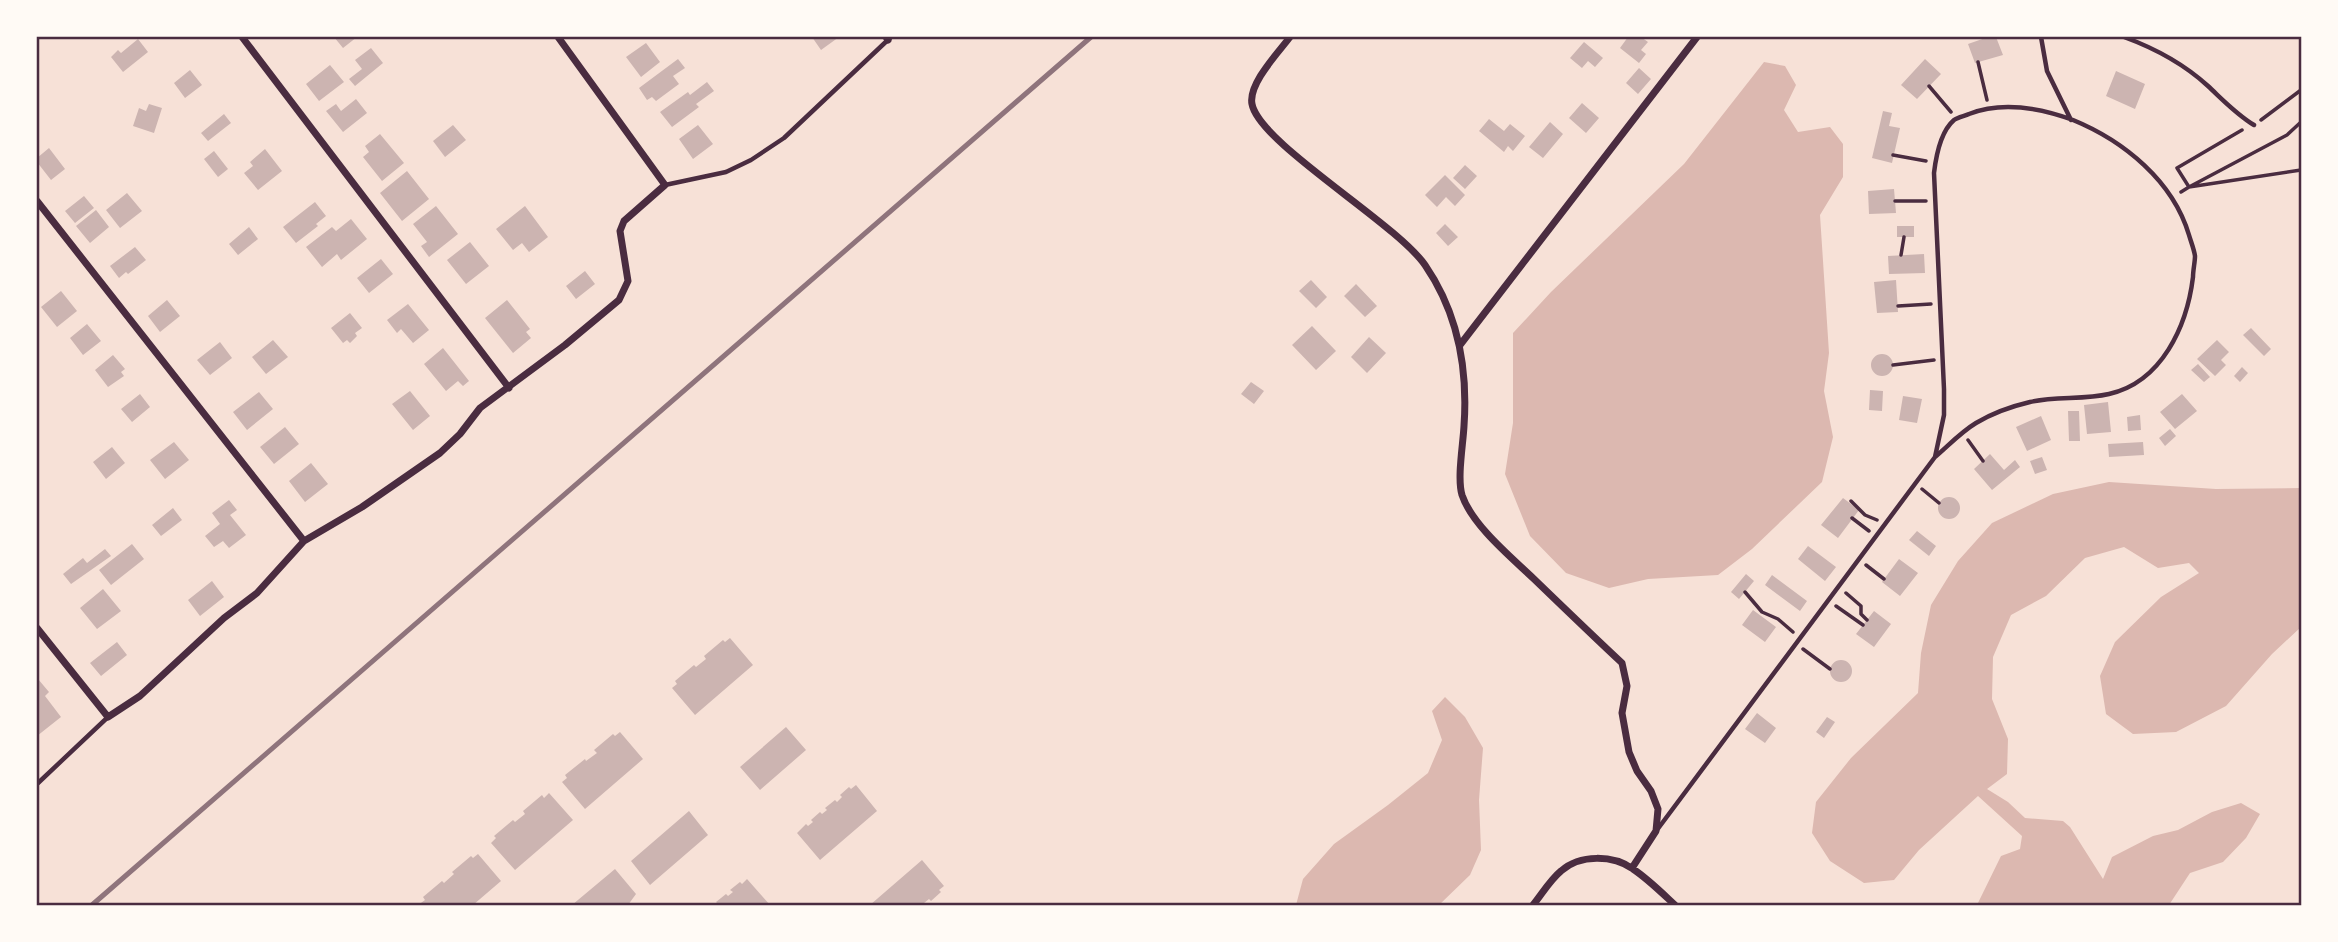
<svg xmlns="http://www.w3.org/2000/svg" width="2338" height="942" viewBox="0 0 2338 942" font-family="'PT Sans',sans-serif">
<rect width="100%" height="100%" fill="#f7e1d7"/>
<path fill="#dcb8b0" d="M1764 62 1785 66 1796 85 1784 110 1798 132 1830 127 1843 144V177L1820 215 1829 353 1824 391 1833 437 1822 482 1752 549 1718 575 1648 579 1609 588 1566 573 1530 536 1505 474 1513 423V333L1551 292 1684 164Z
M2109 482 2216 489 2301 488V627L2272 654 2226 706 2176 732 2133 734 2106 714 2100 676 2115 642 2161 597 2199 573 2189 563 2158 568 2124 547 2085 558 2046 596 2011 615 1993 657 1992 699 2008 739 2007 774 1987 789 2008 802 2025 818 2063 821 2070 827 2103 879 2112 857 2153 836 2178 830 2212 812 2241 803 2260 814 2246 838 2223 862 2190 873 2169 905H1977L2001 856 2020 849 2022 836 1978 796 1919 850 1894 880 1864 883 1830 861 1812 833 1816 802 1851 758 1918 693 1921 653 1931 605 1958 561 1992 523 2053 494Z
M1445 697 1465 717 1483 748 1479 800 1481 850 1470 875 1439 905H1296L1303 879 1334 844 1388 805 1428 773 1442 740 1432 711Z"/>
<path fill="#ccb4b1" d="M334 37H357L343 48Z
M812 37H839L821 50Z
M1628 37H1641L1648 42 1641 50 1646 54 1639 63 1620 48Z
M1988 37H1996L2003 55 1975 63 1968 44Z
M138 39 148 52 123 72 111 57 118 50 121 53Z
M1584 42 1603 58 1595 67 1588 61 1582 68 1570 58Z
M646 43 660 62 641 77 626 57Z
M371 48 383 63 355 86 349 79 362 69 355 60Z
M678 59 685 68 673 76 679 84 656 101 652 97 647 100 639 88Z
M1925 59 1941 74 1917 99 1901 85Z
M330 65 344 82 319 101 306 84Z
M1639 68 1651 79 1638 94 1626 83Z
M190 70 202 85 185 98 174 83Z
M2116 71 2145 84 2135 109 2106 96Z
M707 82 714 91 696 104 699 107 672 127 660 112 688 92 690 95Z
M356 99 367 113 343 132 326 111 336 104 341 111Z
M1582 103 1599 118 1586 133 1569 118Z
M149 104 162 108 154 133 133 126 139 108 146 111Z
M1883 111 1892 113 1889 126 1900 128 1892 163 1872 158Z
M224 114 231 123 208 141 201 133Z
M1489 119 1504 131 1510 124 1525 136 1513 151 1508 146 1504 152 1479 131Z
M1550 122 1563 134 1543 158 1529 147Z
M453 125 466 140 445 157 433 141Z
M698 125 713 144 693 159 679 139Z
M380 134 404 163 382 181 363 157 369 152 365 146Z
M49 148 65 169 51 180 37 162V158Z
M265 149 282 171 258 190 244 173 253 166 250 162Z
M214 151 228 169 218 177 204 159Z
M1465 165 1477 176 1465 189 1453 178Z
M407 171 429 199 402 221 380 193Z
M1445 175 1465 195 1455 206 1446 197 1437 207 1425 195Z
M1894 189 1896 213 1869 214 1868 191Z
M127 193 142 211 120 228 106 210Z
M84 196 94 208 75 223 65 211Z
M315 202 326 216 316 224 318 226 296 243 283 227Z
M436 206 458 234 429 257 421 246 427 242 413 224Z
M525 206 548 237 529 252 522 243 513 250 496 229Z
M96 210 109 227 90 243 76 226Z
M351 219 367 239 341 260 337 254 322 267 306 247 332 227 336 231Z
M1445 224 1458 237 1448 246 1436 233Z
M1897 226H1914V237H1897Z
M249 227 258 239 238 255 229 244Z
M470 242 489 266 466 284 447 260Z
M135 247 146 260 128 274 126 272 119 278 110 266Z
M1924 254 1925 273 1889 274 1888 256Z
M381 259 393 274 369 293 357 278Z
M585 271 595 284 576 299 566 286Z
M1311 280 1327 297 1316 308 1299 291Z
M1896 280 1898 312 1877 313 1874 282Z
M1356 284 1377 306 1365 317 1344 296Z
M61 291 77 311 57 327 41 307Z
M167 300 180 316 160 332 148 316Z
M507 300 530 329 526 332 531 338 513 353 485 318Z
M408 304 429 330 413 343 401 329 397 333 387 320Z
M350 313 362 328 355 333 357 336 350 343 347 340 343 343 331 328Z
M87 324 101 341 83 355 70 338Z
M1312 326 1336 351 1316 370 1292 345Z
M2251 328 2271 349 2264 356 2243 335Z
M1369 337 1386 353 1367 373 1351 357Z
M273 340 288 357 266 374 252 357Z
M2217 340 2229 352 2221 360 2226 365 2215 376 2197 359Z
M220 342 232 358 210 375 197 360Z
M443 348 469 381 463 386 458 381 446 391 424 364Z
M1871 365a11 11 0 1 1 22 0a11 11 0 1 1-22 0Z
M113 355 125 369 121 372 124 376 108 387 95 370Z
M2198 364 2210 377 2204 382 2191 370Z
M2242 367 2248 373 2240 382 2234 376Z
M1251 382 1264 391 1254 404 1241 394Z
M1870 390 1883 391 1882 411 1869 410Z
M410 391 430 416 413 430 392 404Z
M259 392 273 409 247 430 233 412Z
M140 394 150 407 132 422 121 409Z
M2182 394 2197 411 2175 429 2160 412Z
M1903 396 1922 399 1917 423 1899 420Z
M2108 402 2111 432 2087 434 2084 405Z
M2068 411H2079L2080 441H2069Z
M2140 415 2141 430 2128 431 2127 417Z
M2041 416 2051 440 2027 451 2016 427Z
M285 427 299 444 274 464 260 447Z
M2170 429 2176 436 2165 446 2159 438Z
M174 442 189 460 165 479 150 460Z
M2143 442 2144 455 2109 457 2108 444Z
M112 447 125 463 106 479 93 462Z
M1990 454 2004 470 2015 460 2020 467 1992 490 1974 469Z
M2042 457 2047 470 2035 474 2030 461Z
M311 463 328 484 305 502 289 481Z
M1938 508a11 11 0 1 1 22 0a11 11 0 1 1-22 0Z
M1843 498 1859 510 1838 538 1821 525Z
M229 500 237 510 230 515 246 535 229 548 223 541 214 547 205 536 220 524 212 513Z
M173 508 182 520 161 536 152 525Z
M1917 531 1936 546 1929 556 1909 540Z
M132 544 144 559 111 585 99 570Z
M1808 546 1836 567 1825 581 1798 559Z
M105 549 111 556 71 584 63 574 83 558 87 563Z
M1899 559 1918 573 1900 596 1882 582Z
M1746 574 1754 581 1739 599 1731 592Z
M1772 575 1807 601 1800 611 1765 585Z
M212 581 224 597 200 616 188 600Z
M103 589 121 611 97 629 80 608Z
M1753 610 1776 627 1765 642 1742 625Z
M1874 611 1891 624 1874 647 1856 634Z
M730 638 753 665 695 715 672 688 677 684 675 681 694 665 696 667 706 659 704 656 723 640 725 642Z
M117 642 127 655 101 676 90 663Z
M1830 671a11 11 0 1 1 22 0a11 11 0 1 1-22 0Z
M38 679 49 692 45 696 61 717 37 736Z
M1757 713 1776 728 1765 743 1745 729Z
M1827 717 1835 722 1824 738 1816 732Z
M786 727 806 750 760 790 740 767Z
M620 732 643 759 585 809 562 782 567 778 565 775 585 759 586 761 597 753 594 750 613 734 615 736Z
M856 785 877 811 820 860 797 833 806 824 808 826 813 822 811 820 820 812 822 814 827 810 825 808 835 800 837 802 842 797 840 795 849 787 851 789Z
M549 793 573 820 515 870 491 843 496 838 494 836 513 820 515 822 525 814 523 811 542 795 544 798Z
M689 811 708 835 650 885 631 861Z
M478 854 501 881 473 905H418L425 900 423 897 442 881 444 883 454 874 452 872 471 856 473 858Z
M922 860 944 886 939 890 941 892 931 901 929 899 924 903 926 905H870Z
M615 869 636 894 628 905H572Z
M747 879 770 905H719L716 902 726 894 728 896 733 892 730 890 740 882 742 884Z"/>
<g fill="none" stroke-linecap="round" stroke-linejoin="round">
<path stroke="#4a2c40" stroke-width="3.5" d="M1978 62 1987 100
M1929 86 1951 112
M2261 120 2301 90
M2301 122 2287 135 2189 187 2301 170
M1893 155 1926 161
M2181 192 2189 187 2177 168 2242 130
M1895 201H1926
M1901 255 1904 237
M1898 306 1931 304
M1893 365 1934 360
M1968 440 1983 461
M1922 489 1939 503
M1851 501 1865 515 1877 520
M1852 518 1869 531
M1866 565 1884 579
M1745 592 1762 612 1778 619 1793 632
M1846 593 1861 606V614L1867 620
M1836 606 1863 625
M1803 649 1830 669"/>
<path stroke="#4a2c40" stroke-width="4.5" d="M2041 37 2047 71 2071 120
M2124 37C2154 48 2184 64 2208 86 2223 100 2236 114 2254 125
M665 185 726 172 751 160 784 138 891 37
M37 784 108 717
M1657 830 1935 457C1948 446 1961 432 1976 423 1991 414 2013 406 2030 402 2056 396 2083 400 2109 394 2162 382 2187 326 2193 277 2193 270 2195 262 2195 256 2194 249 2191 242 2189 235 2173 181 2124 141 2073 120 2040 108 2002 101 1969 114 1965 116 1958 117 1954 120 1940 132 1936 156 1934 173L1944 389V415L1935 457"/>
<path stroke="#4a2c40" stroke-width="7" d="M242 37 509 388
M886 37 888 40
M1290 37C1278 53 1248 84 1252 104 1259 143 1396 223 1425 265 1458 313 1468 369 1464 426 1463 445 1457 478 1462 495 1472 525 1511 557 1534 579 1563 607 1592 635 1622 663L1627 686 1622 713 1629 752 1637 771 1651 791 1658 809 1656 831 1632 868
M37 201 304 541
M1460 345 1697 37
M37 628 108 717 140 696 224 618 257 593 304 541 362 507 440 453 460 434 480 408 565 345 619 300 628 281 620 231 624 221 665 185 558 37
M1533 905C1542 894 1550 880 1561 871 1580 854 1613 855 1633 869 1648 879 1662 893 1675 905"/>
<path stroke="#8f747c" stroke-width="5" d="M92 905 1091 37"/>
</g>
<rect width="2338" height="942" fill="none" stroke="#fffaf5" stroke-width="77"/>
<rect x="38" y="38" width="2262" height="866" fill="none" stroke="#4a2c40" stroke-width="2.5"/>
</svg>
